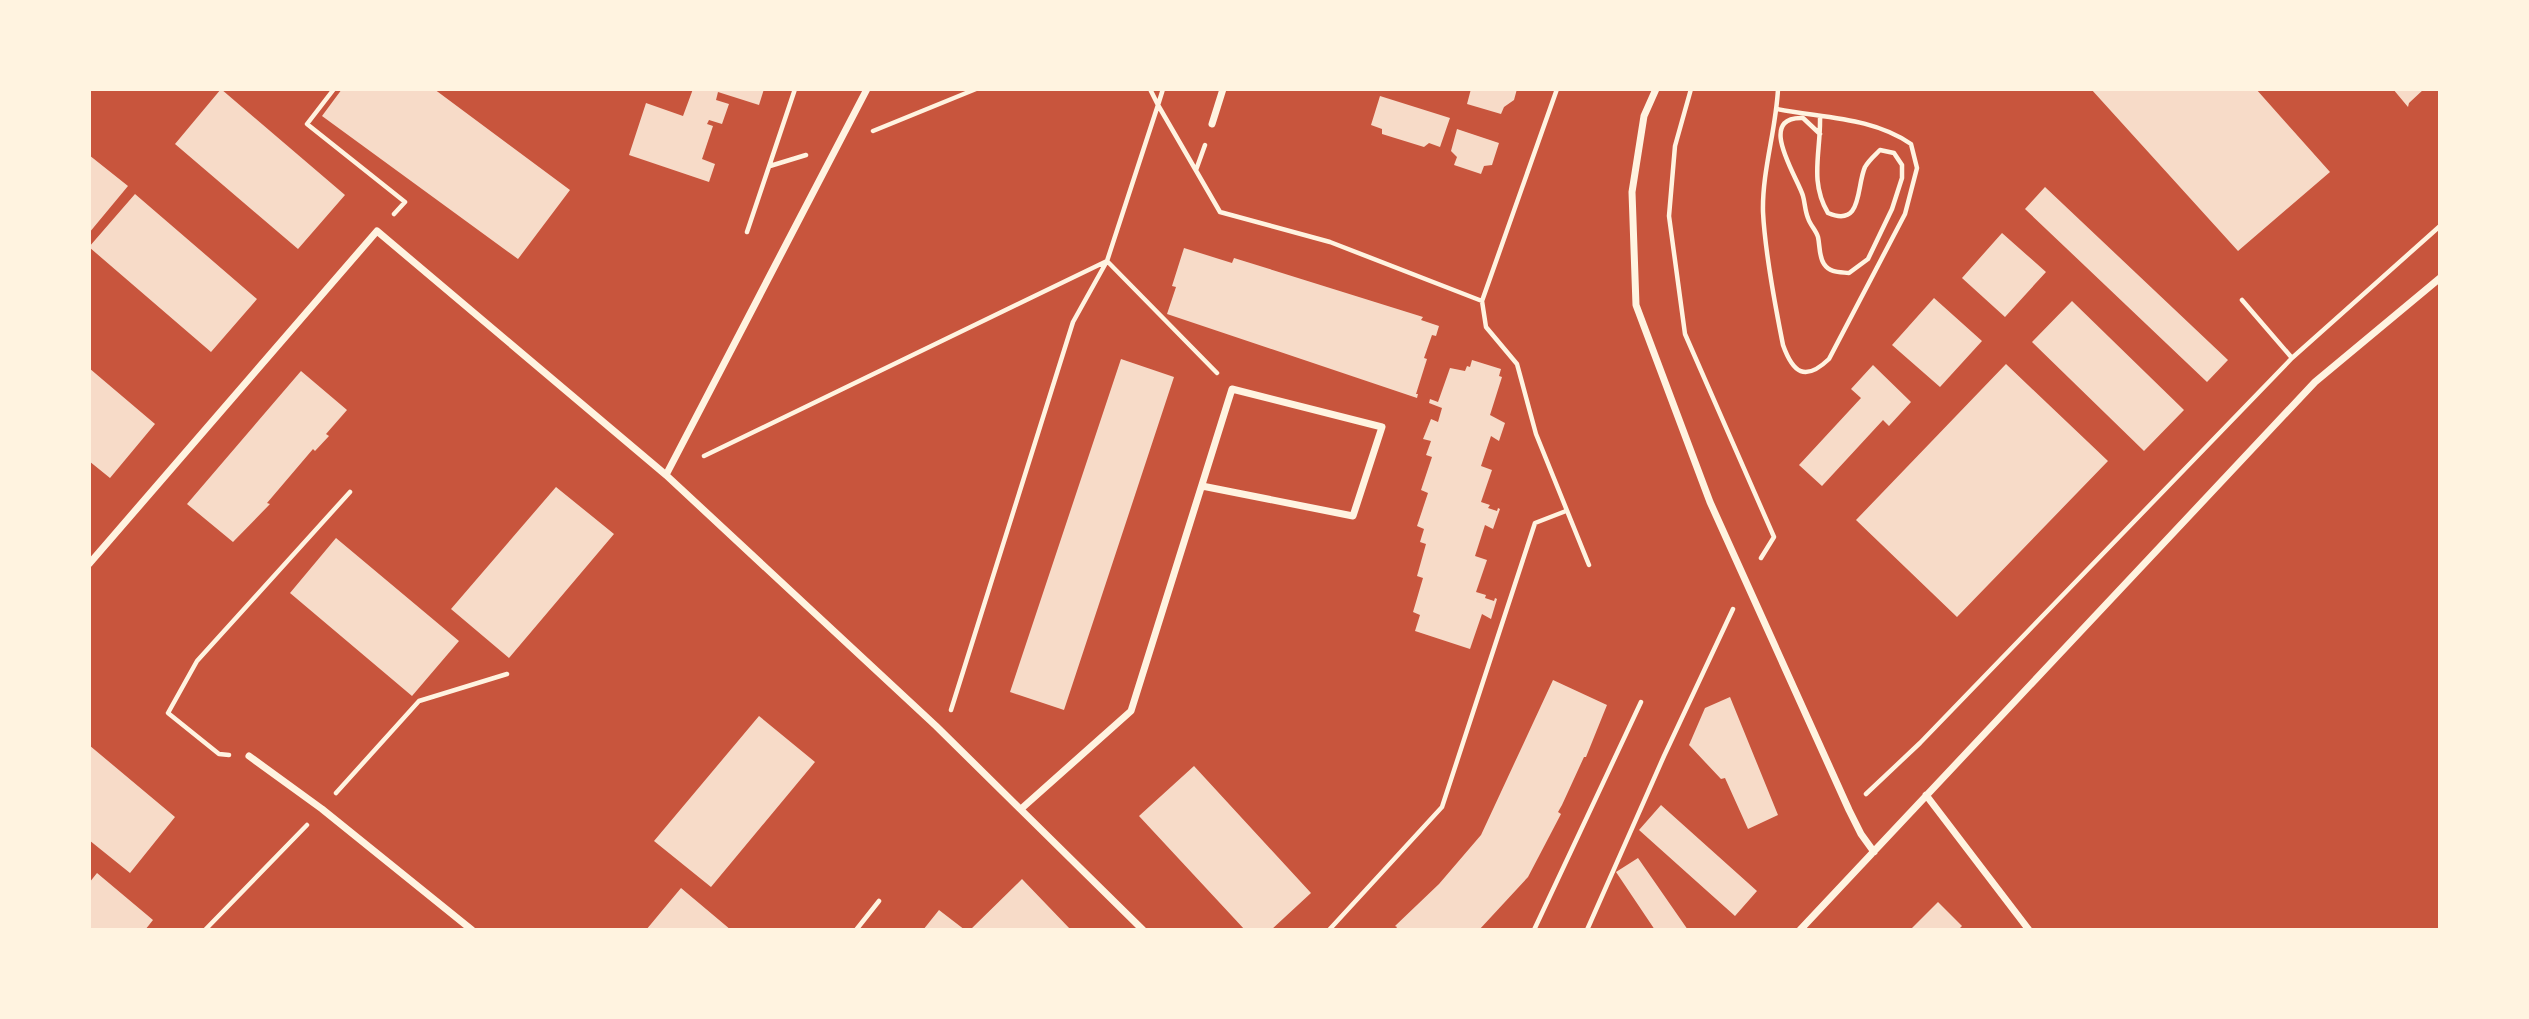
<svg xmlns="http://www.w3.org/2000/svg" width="2529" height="1019" viewBox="0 0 2529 1019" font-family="'IBM Plex Sans',sans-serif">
<rect width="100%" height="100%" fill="#c8553d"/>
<path fill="#f7dbc8" d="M221 89 345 195 298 249 175 144Z
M342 89H434L570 190 518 259 322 116Z
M693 89H764L759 105 718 92 716 100 729 104 722 124 709 120 707 124 713 126 702 159 715 164 709 182 629 155 646 103 683 116Z
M1471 89H1517L1514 100 1504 107 1501 114 1467 104Z
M2091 89H2256L2330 172 2238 251Z
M2393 89H2424L2409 103 2408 107Z
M1380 96 1450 118 1440 147 1429 143 1424 147 1382 134V129L1371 125Z
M1457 129 1499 143 1492 165 1484 166 1481 174 1454 165 1457 157 1451 151Z
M89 155 128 186 89 233Z
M2045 187 2228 360 2207 382 2025 209Z
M135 194 257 299 211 352 89 247Z
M2002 233 2046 272 2005 317 1962 278Z
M1184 248 1232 263 1234 258 1423 317 1421 320 1439 326 1436 336 1432 335 1424 358 1427 359 1416 394H1418L1417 398 1167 314 1176 287 1172 286Z
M1934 298 1982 341 1940 387 1892 345Z
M2072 301 2184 410 2144 451 2032 342Z
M1121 359 1174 377 1064 710 1010 692Z
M1472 360 1501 369 1499 376 1502 377 1490 415 1505 423 1499 441 1491 436 1481 466 1492 470 1481 502 1490 505 1488 508 1497 511 1498 508 1500 509 1493 529 1485 525 1475 556 1487 560 1476 592 1486 595 1485 598 1494 601 1495 598 1497 599 1491 619 1482 614 1470 649 1415 631 1420 615 1413 612 1423 578 1417 576 1426 544 1420 542 1424 529 1417 526 1428 493 1421 490 1432 457 1426 455 1431 441 1423 439 1431 419 1438 422 1442 408 1429 403 1430 399 1438 402 1450 368 1465 371 1467 366 1470 367Z
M2006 364 2108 461 1957 617 1856 520Z
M1873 365 1911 402 1889 426 1883 420 1822 486 1799 465 1861 398 1851 389Z
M89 368 155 424 110 478 89 461Z
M301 371 347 410 326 434 329 436 315 451 313 449 267 503 270 504 233 542 187 504Z
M556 487 614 534 509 658 451 609Z
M336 538 459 641 412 696 290 593Z
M1553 680 1607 705 1586 757H1584L1562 805 1558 812 1561 814 1528 877 1479 930H1395L1397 927 1395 926 1439 884 1481 835Z
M1730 697 1778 815 1748 829 1725 778 1721 779 1689 745 1705 708Z
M759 716 815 762 711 887 654 841Z
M89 745 175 817 130 873 89 840Z
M1194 766 1311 893 1271 930H1245L1139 816Z
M1661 805 1757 891 1735 916 1639 830Z
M1638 858 1688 930H1655L1616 872Z
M97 873 153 920 145 930H89V883Z
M1022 879 1071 930H970Z
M681 888 731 930H646Z
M1938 902 1962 926 1958 930H1910Z
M939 910 965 930H923Z"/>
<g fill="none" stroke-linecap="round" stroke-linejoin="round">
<path stroke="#fff3e0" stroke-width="4.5" d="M334 89 307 124 405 202 394 214
M1150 89 1158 105 1107 261 1217 373
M1163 89 1158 105 1220 212 1330 242 1482 301
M1557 89 1482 301 1486 327 1517 364 1536 434 1589 565
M1691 89 1675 146 1669 216 1685 334 1774 537 1761 558
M1777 109C1823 118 1872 117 1911 144L1917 168 1905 214 1829 359C1805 382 1793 373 1783 345 1775 305 1765 252 1763 212 1762 171 1776 130 1778 89
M873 131 976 89
M1820 134 1803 118C1755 116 1798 178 1803 196 1805 203 1805 211 1808 218 1810 225 1816 230 1818 237 1820 246 1819 257 1824 264 1830 273 1839 272 1849 273L1868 259 1892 209 1902 178V165L1894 153 1880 150C1874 156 1869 160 1865 167 1856 187 1863 228 1828 213 1809 181 1821 152 1820 117
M770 166 806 155
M1196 170 1205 145
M747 232 795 89
M2242 300 2292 358
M704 456 1107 261 1073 322 951 710
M229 755 219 754 168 713 197 661 350 492
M336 793 419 701 507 674
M1866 794 1920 743 2292 358 2440 226
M205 930 307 825
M856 930 879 901
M1329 930 1442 807 1535 523 1566 511
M1534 930 1641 702
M1587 930 1664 756 1733 609"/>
<path stroke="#fff3e0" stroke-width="7" d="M1656 89 1644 116 1632 192 1636 305 1710 502 1849 810 1861 834 1874 852
M1212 124 1223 89
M666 475 867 89
M89 564 377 231 666 475 936 726 1143 930
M249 756 322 809 472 930
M1926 795 2029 930
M1021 809 1131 711 1232 389 1382 427 1353 516 1202 486
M1800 930 2315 382 2440 278"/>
</g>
<rect width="2529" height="1019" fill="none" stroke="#fff3e0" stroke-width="182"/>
</svg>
